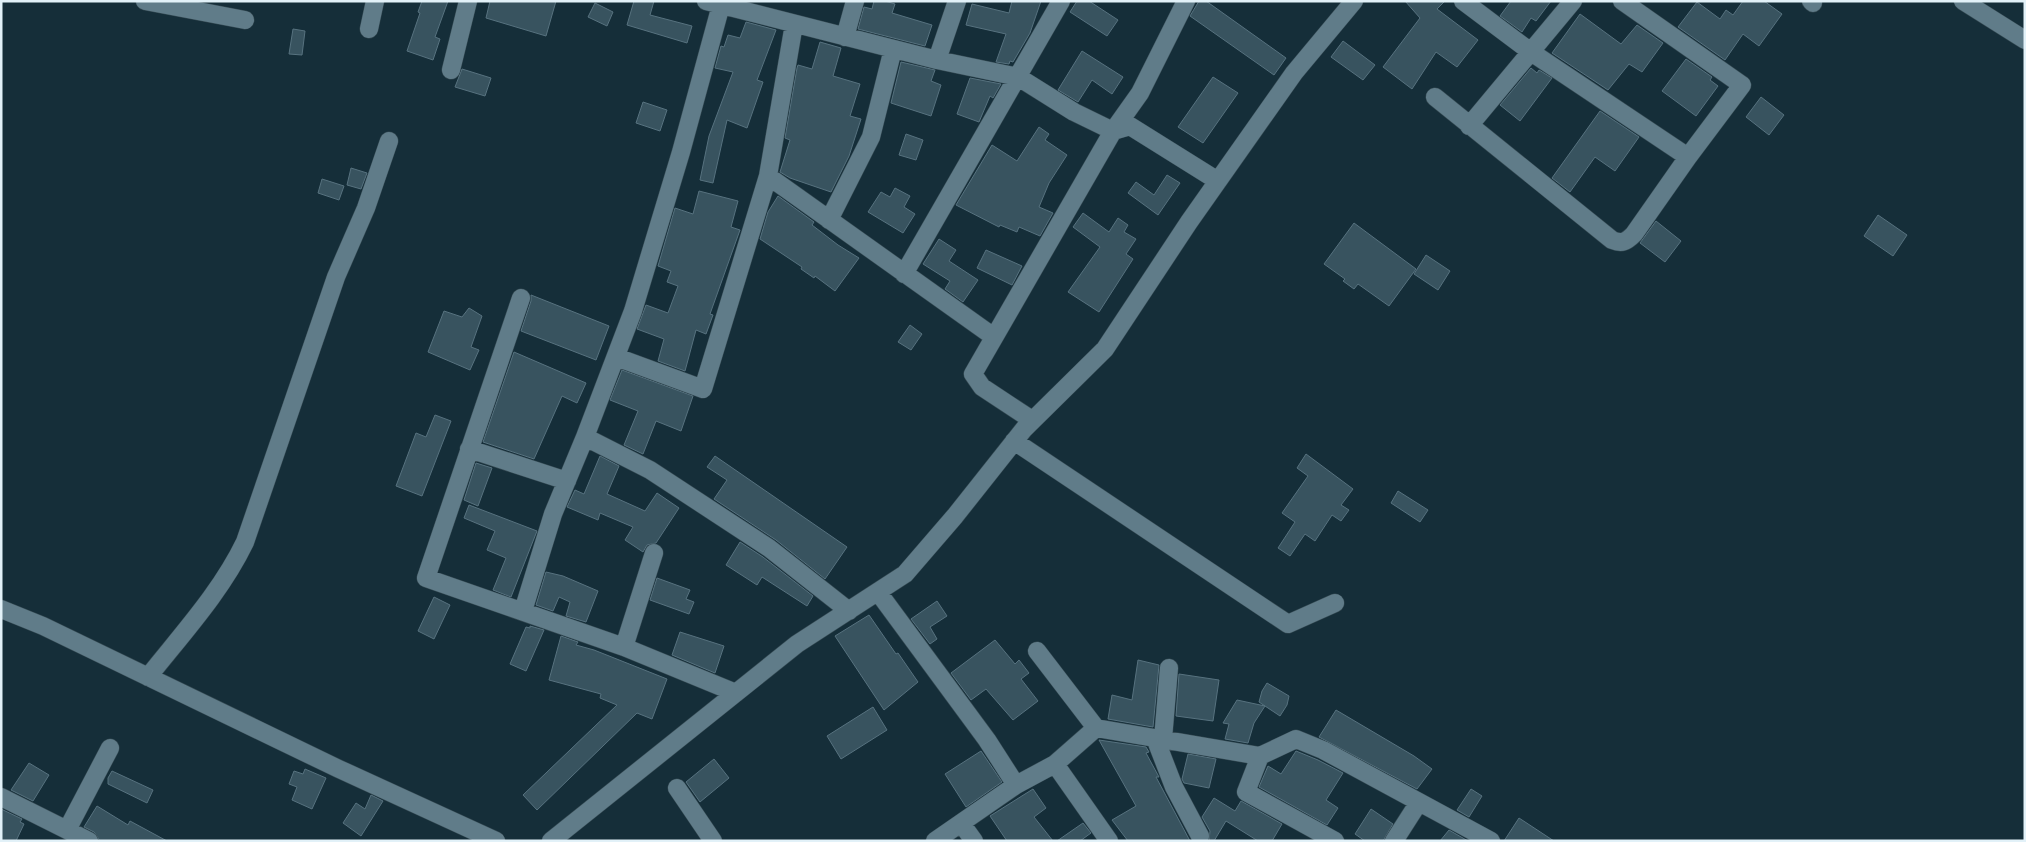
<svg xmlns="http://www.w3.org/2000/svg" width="2026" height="842" viewBox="0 0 2026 842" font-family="Commissioner,sans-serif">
<rect width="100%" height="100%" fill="#152e39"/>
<path fill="#38535f" stroke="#57727f" d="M422 1H448L435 37 440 39 433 60 407 51 420 13 418 12Z
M490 1H556L546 36 486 18Z
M634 1H654L650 15 692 26 687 43 627 25Z
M874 1H885L895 4 892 13 932 25 925 46 858 29 864 7 872 9Z
M1012 1H1041L1030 33 1013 62 1010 61 1009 64 996 62 1006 34 966 25 972 4 1009 13Z
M1077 1H1089L1118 20 1107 36 1070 12Z
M1199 1H1206L1286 58 1274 75 1190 16Z
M1405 1H1445L1437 9 1478 40 1457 67 1436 52 1412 89 1383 67 1420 18Z
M1511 1H1551L1536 21 1531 18 1522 32 1500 16Z
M1743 1H1764L1782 14 1759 46 1743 34 1725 60 1678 27 1697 2 1720 19 1726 10 1733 15Z
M595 3 613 12 607 26 588 17Z
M1580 14 1621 44 1637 25 1663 43 1642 72 1629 64 1608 90 1552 53Z
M746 22 776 30 757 80 763 82 747 128 727 120 713 183 700 180 709 136 733 72 715 68 721 46 724 47 728 35 740 38Z
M293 29 305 31 302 55 289 54Z
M1343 41 1375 65 1363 80 1331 57Z
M820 42 841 48 833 76 860 84 850 116 861 119 849 156 831 192 790 178 780 172 790 140 785 138 797 68 798 65 812 69Z
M1082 51 1123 77 1112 94 1092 80 1078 102 1058 90Z
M1686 59 1712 77 1710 80 1718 86 1696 116 1662 91Z
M901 62 935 70 931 81 941 85 931 116 891 103Z
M1531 68 1537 73 1539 70 1552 78 1520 121 1500 105Z
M462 69 491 78 485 96 455 87Z
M1213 77 1238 93 1203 143 1178 127Z
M970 78 1001 84 993 98 990 96 979 122 957 114Z
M1761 97 1784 115 1769 135 1746 117Z
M643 102 667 110 660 131 636 123Z
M1600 111 1639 137 1615 171 1595 157 1570 192 1552 178Z
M1039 127 1049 134 1045 140 1067 155 1049 183 1039 207 1053 213 1040 236 1019 227 1017 232 1000 225 999 227 956 205 992 145 1017 161Z
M906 134 923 140 916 160 899 155Z
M351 168 367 173 361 189 347 185Z
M1167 175 1180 183 1158 215 1128 193 1136 182 1154 195Z
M322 179 344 186 339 200 318 193Z
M895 188 910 196 904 207 915 214 903 233 868 212 881 192 890 197Z
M699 191 738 201 731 227 740 230 710 314 713 315 706 334 696 330 685 371 658 361 664 339 637 329 646 305 668 313 678 286 667 282 671 271 658 266 675 208 693 214Z
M778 196 814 222 812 225 838 245 859 258 835 291 815 276 814 278 801 269 802 267 760 239 768 212Z
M1083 213 1109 232 1118 218 1128 225 1124 232 1136 239 1126 254 1133 259 1099 312 1068 292 1100 247 1073 227Z
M1878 215 1907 235 1893 256 1864 236Z
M1656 221 1681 241 1665 262 1640 243Z
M1354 223 1416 269 1389 306 1358 284 1354 289 1343 281 1345 279 1324 264Z
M939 239 956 250 949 261 978 280 963 302 945 289 950 281 923 264Z
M986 250 1022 266 1012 285 977 268Z
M1426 255 1450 271 1438 290 1414 274Z
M531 295 609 326 596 360 521 331 531 301Z
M469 308 482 316 471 347 479 350 470 370 428 352 444 311 462 317Z
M910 325 922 334 911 350 898 342Z
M514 352 586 383 577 403 562 396 534 459 483 442Z
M622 370 693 396 681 431 656 421 643 454 624 445 638 411 610 400Z
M435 415 451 421 422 496 396 486 416 433 426 437Z
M1306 454 1353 489 1341 505 1349 510 1341 521 1332 515 1315 541 1305 534 1290 556 1278 548 1295 522 1282 513 1308 476 1297 468Z
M600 456 619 466 607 494 645 511 657 493 679 508 656 543 647 545 643 552 625 540 633 527 600 513 598 520 567 507 575 490 584 494Z
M715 456 847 547 825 579 776 540 714 499 727 480 707 467Z
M476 463 492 468 478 506 464 500Z
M1398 491 1428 510 1420 522 1391 503Z
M469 505 537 531 511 597 493 590 506 558 487 550 495 531 464 518Z
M740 542 763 557 813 596 807 606 762 577 757 585 726 565Z
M546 572 563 576 598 591 586 622 566 616 570 602 559 597 553 611 536 605Z
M657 578 690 590 686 599 694 602 689 614 650 600Z
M434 597 450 605 434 639 418 631Z
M937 601 947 616 930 627 937 639 930 644 911 619Z
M869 615 896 654 898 653 918 682 884 710 835 636Z
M530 626 544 630 526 671 510 664 526 627 530 628Z
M680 632 724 646 715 673 672 655Z
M561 636 578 642 576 645 594 650 667 679 652 719 637 713 537 810 523 795 617 705 600 698 601 694 549 680Z
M995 640 1015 664 1019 660 1029 673 1021 679 1038 701 1013 720 986 689 971 700 951 673Z
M1138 660 1159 665 1153 727 1108 719 1112 695 1132 700Z
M1179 674 1219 680 1213 721 1176 716Z
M1267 683 1289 696 1287 705 1280 716 1259 702 1262 691Z
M1237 700 1265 706 1254 723 1248 743 1225 739 1229 724 1223 723Z
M873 707 887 730 841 759 827 736Z
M1336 710 1414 756 1432 769 1417 789 1319 737Z
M1099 740 1146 747 1149 752 1146 753 1159 777H1156L1190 841H1128L1112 820 1136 806Z
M981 751 1002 782 966 807 945 774Z
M1296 751 1318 760 1343 773 1326 800 1338 808 1327 825 1259 787 1268 766 1281 774Z
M1188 754 1216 759 1209 788 1184 783 1182 779Z
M714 759 729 778 700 802 686 782Z
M29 763 49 775 33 801 11 790Z
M305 769 326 778 312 809 292 800 297 787 289 784 294 771 303 774Z
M112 771 153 790 147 803 108 784V778Z
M1033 789 1046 808 1034 817 1053 841H1007L990 816Z
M1471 789 1482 796 1469 817 1457 810Z
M371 795 383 801 361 836 343 823 356 803 365 809Z
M1214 798 1235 811 1241 801 1282 824 1272 841H1258L1226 821 1214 841H1209L1210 831 1202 817Z
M97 806 128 825 130 821 167 841H100L94 832 84 827Z
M1 809 22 819 20 822 24 824 16 841H1Z
M1371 809 1393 824 1383 841H1365L1355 834Z
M1519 818 1554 841H1504Z
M1083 823 1091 833 1080 841H1057Z
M1449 830 1468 841H1440Z"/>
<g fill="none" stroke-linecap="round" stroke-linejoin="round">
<defs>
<path id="minor" d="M145 1 245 20
M706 1 937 60 1018 77 1074 112 1113 131 1130 126 1218 181
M1463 1 1531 52 1688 157
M1811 1 1813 3
M1963 1 2025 40
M369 29 375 1
M845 37 855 1
M937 60 957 1
M451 70 468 1
M1435 97 1612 240C1622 244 1626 242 1634 234L1688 157 1742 85 1622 1
M1469 126 1573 1
M768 176 994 337
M829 220 871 137 893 49
M904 274 1061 1
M521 298 426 578 624 647 736 693
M616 357 703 389 768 176 794 24
M1032 420 982 387 973 374 1113 131 1140 93 1186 1
M585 437 650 470 769 548 849 611
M1014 441 1288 624 1335 603
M469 449 567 481
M878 592 987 740 1016 785
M1 609 43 626 339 769 496 841
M523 611 553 514 585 437 633 311 681 152 721 5
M624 647 654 553
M1037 651 1096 728
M148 677C182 634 221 592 245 542L336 277 366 208 389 141
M1155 738 1174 787 1200 836
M1163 739 1169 668
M1260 756 1246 792 1335 841
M1055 764 1109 841
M677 788 713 841
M1 797 89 841
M961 823 974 841
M67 830 110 748
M551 841 797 644 905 574 955 516 1024 429 1105 349 1189 222 1294 73 1354 1
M935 841 1016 785 1055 764 1096 728 1260 756 1296 739 1323 750 1491 841
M1394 841 1419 802"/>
</defs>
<use href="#minor" stroke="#364b54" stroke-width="19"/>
<use href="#minor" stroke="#607c89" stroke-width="18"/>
</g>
<rect width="2026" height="842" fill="none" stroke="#e2f1f8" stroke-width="5"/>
</svg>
